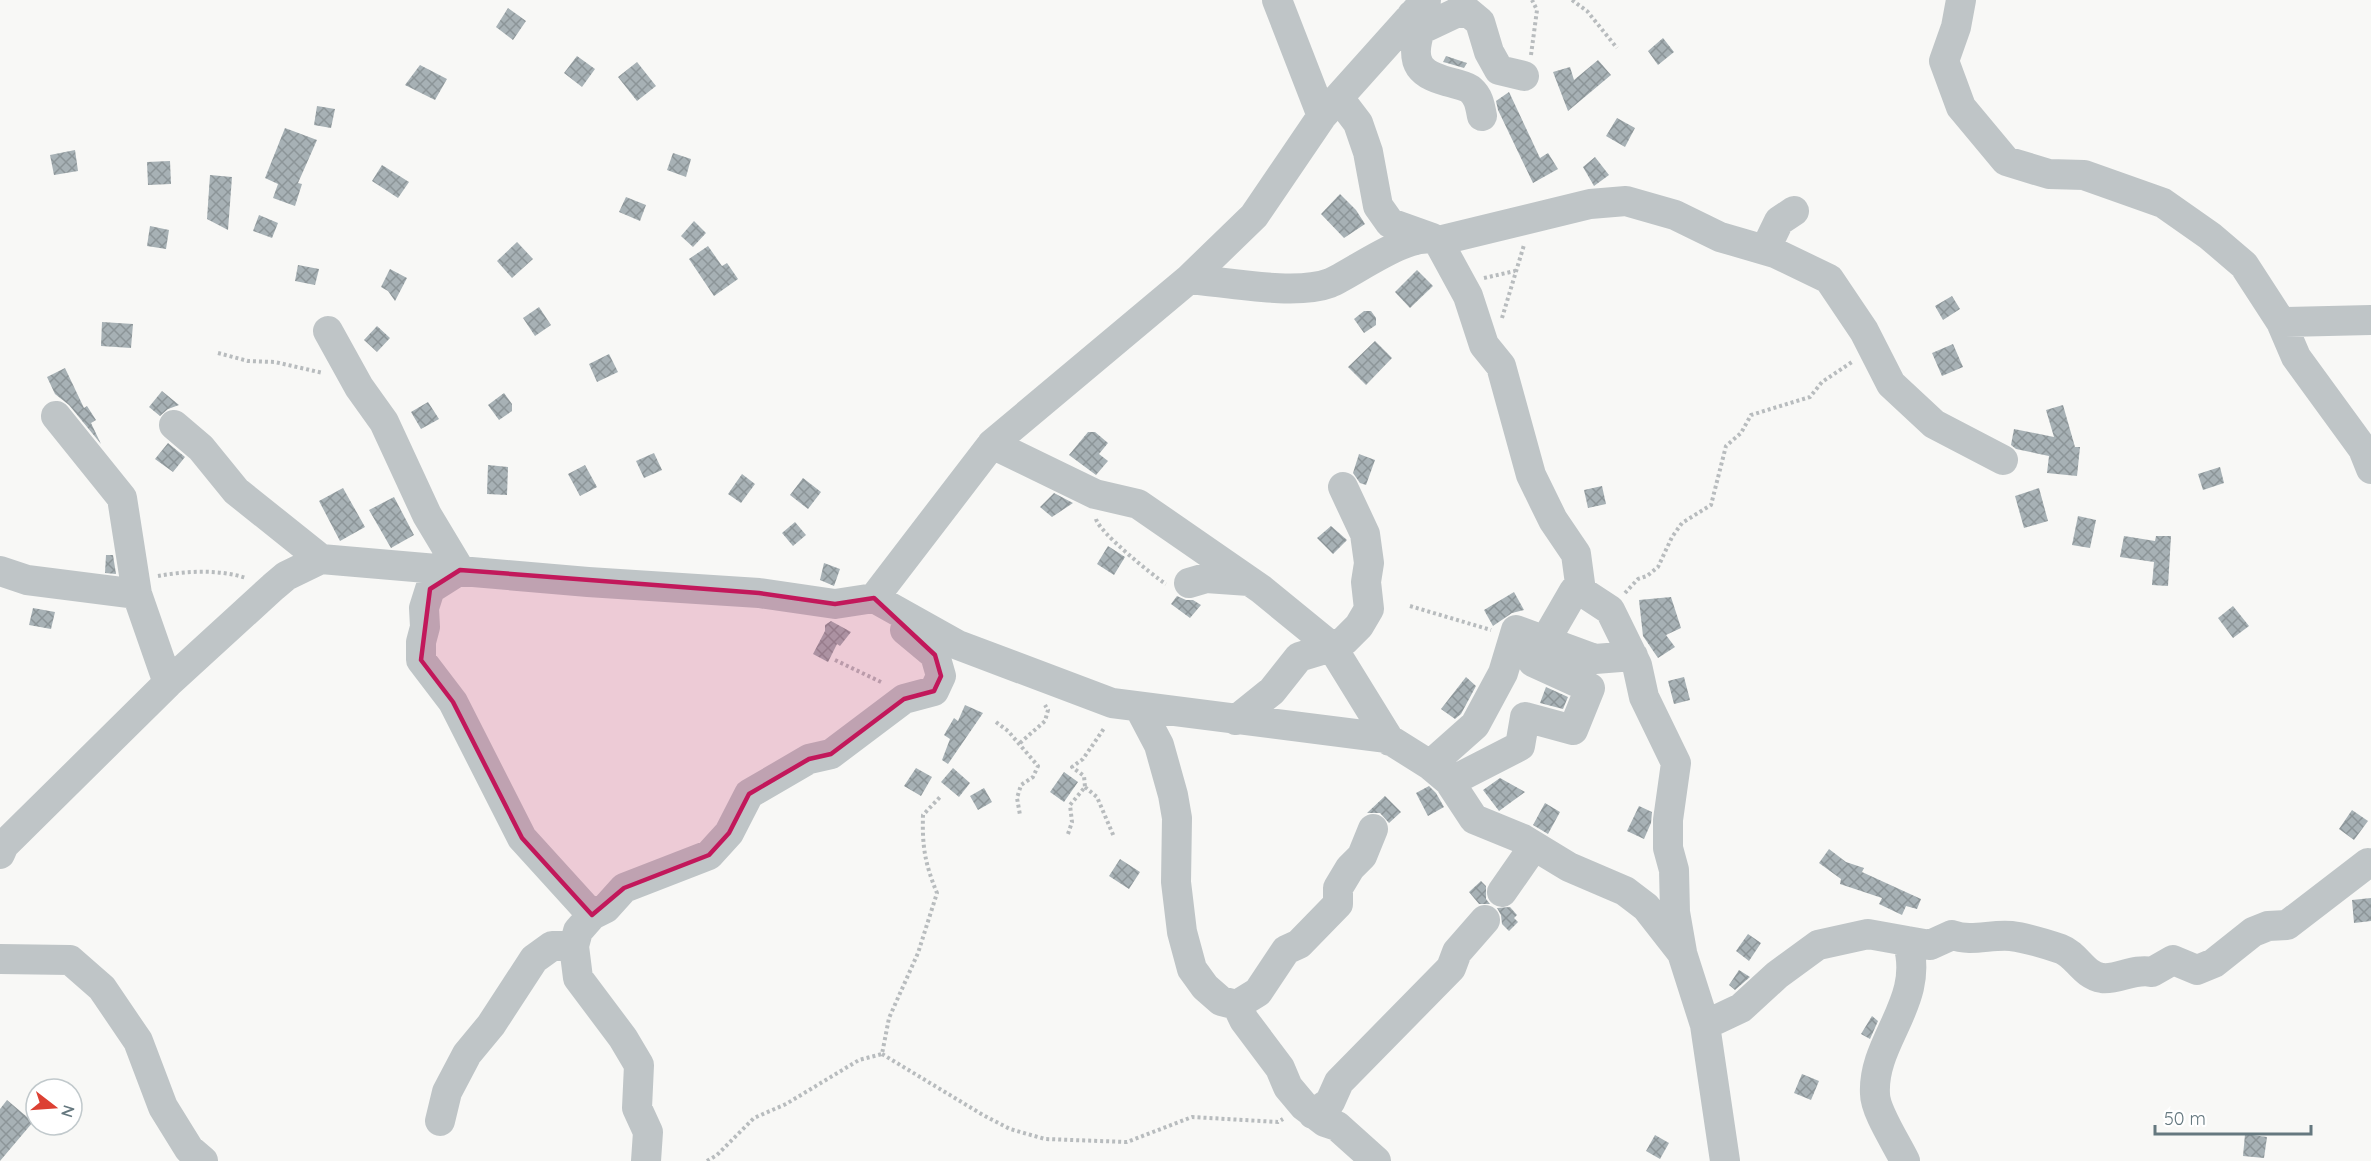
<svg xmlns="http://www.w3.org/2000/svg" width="2371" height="1161" viewBox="0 0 2371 1161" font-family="Quicksand,sans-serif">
<defs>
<pattern id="building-cross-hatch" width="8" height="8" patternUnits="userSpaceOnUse" patternTransform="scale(1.5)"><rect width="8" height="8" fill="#a7b1b5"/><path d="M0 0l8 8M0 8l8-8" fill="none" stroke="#8c9598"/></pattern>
</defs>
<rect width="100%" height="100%" fill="#f8f8f6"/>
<path fill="url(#building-cross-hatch)" d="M508 8 526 21 513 40 496 27Z
M1663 38 1674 52 1658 65 1648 51Z
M577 56 595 69 582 87 564 73Z
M1446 56 1467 63 1464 68 1447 63 1443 62Z
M1598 60 1611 75 1568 111 1553 72 1570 67 1574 80Z
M637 62 656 86 637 101 618 77Z
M420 65 447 79 435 100 405 85Z
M1509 92 1540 158 1548 153 1558 169 1533 183 1498 110 1496 101Z
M317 106 335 109 331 128 314 125Z
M1617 118 1635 128 1625 147 1606 136Z
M285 128 317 140 298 183 302 184 295 206 273 198 278 184 265 178Z
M75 150 78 171 54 175 50 155Z
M673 153 691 159 686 177 667 170Z
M1595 157 1609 175 1594 186 1583 167Z
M170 161 171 184 148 185 147 162Z
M382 165 409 182 398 198 372 181Z
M210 175 232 177 228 230 207 219Z
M1340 194 1356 210 1365 224 1344 238 1321 214Z
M626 197 646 205 640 221 619 212Z
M259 215 278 223 272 238 253 231Z
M694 221 706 233 693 247 681 236Z
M150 226 169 230 166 249 147 246Z
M517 242 533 259 512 278 497 261Z
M708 246 722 266 727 263 738 279 714 296 689 259Z
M298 265 319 269 315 285 295 281Z
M390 269 407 278 395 301 388 291 381 287Z
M1417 270 1433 286 1410 308 1395 292Z
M1952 296 1960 309 1943 320 1935 306Z
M539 307 551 325 535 336 523 318Z
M1364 311H1371L1376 318V325L1364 333 1354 319Z
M102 322 133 324 131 348 101 346Z
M377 326 390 338 377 352 364 340Z
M1375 341 1392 358 1366 385 1348 367Z
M1953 344 1963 367 1942 376 1932 353Z
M609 354 618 372 597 382 589 364Z
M65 368 84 408 87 406 96 420 91 423 101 444 69 405 55 394 47 377Z
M162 391 179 405 168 409 160 416 149 407Z
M504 393 512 404V411L499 420 488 405Z
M428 402 439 419 421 429 411 412Z
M2063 405 2075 447H2080L2077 476 2047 473 2049 456 2016 449 2011 445 2014 429 2054 437 2046 410Z
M1088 432H1095L1108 443 1099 454 1108 461 1096 475 1069 455Z
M168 443 185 457 173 472 155 459Z
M654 453 662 470 644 478 636 461Z
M1359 454 1375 460 1366 485 1360 483 1353 473Z
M488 465 508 467 507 495 487 494Z
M585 465 597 487 580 496 568 474Z
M2220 467 2224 483 2203 490 2198 474Z
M742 474 755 484 741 503 728 494Z
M803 478 821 492 808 509 790 495Z
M1602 486 1606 504 1588 508 1584 490Z
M343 488 365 527 340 541 319 501Z
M2039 488 2048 521 2024 528 2015 496Z
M1054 493 1073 503 1052 517 1040 507Z
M394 497 414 535 391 548 369 510Z
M2078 516 2096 520 2090 548 2072 545Z
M795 522 806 535 793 546 782 533Z
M1331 526 1347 540 1333 554 1317 538Z
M2124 536 2155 541 2156 536H2171L2168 586 2152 585 2154 562 2120 557Z
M1108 546 1125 557 1114 575 1097 564Z
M106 555H113L116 574 105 573Z
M824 563 840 569 834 586 820 580Z
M1514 592 1524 610 1512 613 1493 626 1484 610Z
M1177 596 1186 600H1193L1201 605 1190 618 1171 604Z
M1671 597 1681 628 1666 635 1675 647 1658 658 1643 636 1639 600Z
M2233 606 2249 626 2233 638 2218 618Z
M33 608 55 612 51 629 29 625Z
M831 621 851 632 840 646 837 644 828 662 813 654 825 631V625Z
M1466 677 1476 686 1461 714 1455 719 1441 709Z
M1684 677 1690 700 1674 704 1668 681Z
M1546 687 1568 697 1563 709 1540 703Z
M965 705 983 713 948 764 942 760 950 739 944 735 954 718 958 721Z
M916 768 932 777 921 796 904 786Z
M953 768 970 783 959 797 941 782Z
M1064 772 1078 782 1064 802 1050 792Z
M1500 778 1525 792 1499 811 1483 790Z
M1429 786 1436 793 1444 807 1428 816 1416 793Z
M984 788 992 802 978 810 970 796Z
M1385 796 1401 812 1389 823 1380 813H1367Z
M1545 803 1560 812 1548 834 1533 825Z
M1639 806 1652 812 1651 823 1644 839 1627 831Z
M2352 810 2368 821 2354 840 2339 829Z
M1829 849 1846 862 1864 868 1862 872 1921 899 1917 909 1906 906 1902 915 1879 904 1882 898 1840 884 1841 879 1819 863Z
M1120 859 1140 872 1129 889 1109 876Z
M1481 881 1486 886V899L1490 904H1479L1469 892Z
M2371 898V921L2354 923 2352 900Z
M1510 907 1517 915 1514 918 1518 922 1509 931 1502 924 1501 915 1497 908Z
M1748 934 1761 943 1749 961 1736 951Z
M1739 970 1750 977 1735 990 1729 985Z
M1872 1016 1878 1021 1870 1039 1861 1034Z
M1802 1074 1819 1081 1811 1100 1794 1093Z
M7 1100 33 1122 0 1161V1109Z
M2245 1134 2267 1137 2264 1158 2243 1156Z
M1655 1135 1669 1143 1660 1159 1646 1151Z"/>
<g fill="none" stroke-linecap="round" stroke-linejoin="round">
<path stroke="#b8bcbe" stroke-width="4" stroke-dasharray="3 3" stroke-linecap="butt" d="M1572 0 1587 11 1617 48
M1531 55 1537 10 1532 0
M1484 278 1515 271
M1502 318 1524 245
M218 353 248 361 275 362 323 373
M1096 519C1099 532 1152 575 1166 584
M158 576C186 571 219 569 246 578
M1625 593 1638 579 1647 576 1658 567 1672 537 1682 523 1711 505 1726 446 1741 433 1751 415 1810 397 1822 382 1852 362
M1410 606 1491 630
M835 660 883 683
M996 722 1008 731 1038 766 1033 777 1021 785 1017 798 1020 815
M1020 743 1045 721 1048 710 1045 705
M1085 787 1097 797 1114 837
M1068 834 1072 822 1070 805 1085 787 1084 776 1072 767 1083 759 1105 727
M882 1054 983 1115 1010 1129 1045 1139 1127 1142 1192 1117 1278 1122 1283 1119
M707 1161 717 1155 754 1118 786 1104 859 1060 882 1054 889 1018 918 953 937 893C925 864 922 846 923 815L940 797"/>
<path stroke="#bfc5c7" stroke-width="30" d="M1277 0 1322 116
M1961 0 1956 27 1944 61 1961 107 2006 161 2049 174 2084 175 2163 203 2210 236 2244 265 2281 322 2371 320
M1412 15 1420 30C1409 65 1420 75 1453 83 1459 85 1467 86 1471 90 1479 97 1480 106 1482 116
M1420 30 1456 13 1468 12 1480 22 1489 52 1499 70 1524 76
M1339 98 1358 123 1368 152 1378 206 1390 223 1432 238
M1438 241 1468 296 1484 345 1501 366 1531 475 1553 520 1576 554 1581 591
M1765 250 1779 221 1794 211
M1189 279C1226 282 1296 296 1330 283 1354 273 1412 228 1438 241L1590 204 1626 201 1675 215 1720 237 1775 253 1829 279 1864 331 1891 384 1934 424 2003 460
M2281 322 2296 357 2363 449 2371 469
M328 331 359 387 384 422 427 515 460 570 430 589 424 608 425 627 421 642V660L453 702 522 838 592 915
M56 416 122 498 137 594
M174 425 201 448 236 491 321 559
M992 444 1095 494 1138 504 1261 589 1332 647 1390 741
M0 571 27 580 137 594 168 683
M1189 583 1206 578 1249 581
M874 598 958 645 1112 703 1387 738 1430 765 1449 781 1474 819 1523 839 1569 867 1625 891 1646 907 1682 953 1705 1025 1725 1161
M1139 707 1159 745 1173 795 1177 818 1176 882 1182 932 1192 969 1205 987 1221 1001 1237 1005 1258 992 1286 950 1299 944 1338 904V888L1350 868 1362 856 1373 829
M1236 720 1272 691 1299 657 1332 647 1344 641 1359 626 1369 609 1366 582 1369 563 1365 534 1343 487
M1430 765 1475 725 1503 673 1516 630 1595 659 1633 656
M1450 782 1520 746 1525 717 1573 730 1590 688 1533 662 1574 591H1581L1610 610 1637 665 1644 697 1676 763 1668 820V848L1674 870 1675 912 1682 952
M0 854 4 845 168 683 273 587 286 576 321 559 588 582 759 593 835 604 874 598 992 444 1189 279 1254 216 1322 116 1426 0
M1502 892 1534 846
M1907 941 1930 945 1952 935C1971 942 1991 934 2011 936 2027 938 2046 944 2061 949 2077 955 2083 975 2102 978 2118 980 2134 968 2152 972L2173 960 2197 970 2214 963 2253 932 2268 926 2287 925 2368 863
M574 946 578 978 623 1038 639 1065 637 1108 648 1132 646 1161
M0 959 70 960 102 988 138 1041 163 1107 189 1149 203 1161
M1237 1005 1244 1020 1280 1068 1288 1087 1304 1106 1325 1122 1337 1126 1376 1161
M1705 1025 1741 1008 1777 975 1818 945 1868 934 1907 941C1927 1001 1872 1040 1875 1094 1875 1111 1897 1144 1905 1161
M1313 1114 1330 1102 1339 1082 1451 968 1457 952 1485 920
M440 1121 447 1092 467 1054 491 1025 534 959 552 946H574L578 931 592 915 606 908 624 888 709 855 729 833 749 794 809 759 831 754 904 699 934 691 941 676 935 655 905 630"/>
</g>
<path fill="#c2185b" fill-opacity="0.2" stroke="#c2185b" stroke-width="4.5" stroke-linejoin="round" d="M460 570 759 593 835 604 874 598 935 655 941 676 934 691 904 699 831 754 809 759 749 794 729 833 709 855 624 888 592 915 522 838 453 702 421 660 430 589Z"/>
<g transform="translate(54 1107) rotate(107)"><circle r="28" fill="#ffffff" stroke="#c1c9cc" stroke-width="1.5"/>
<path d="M0-4.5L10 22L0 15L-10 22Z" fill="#dc4033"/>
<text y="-9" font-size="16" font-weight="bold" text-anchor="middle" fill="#65787f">N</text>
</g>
<path d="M2155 1125v9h156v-9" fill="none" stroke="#65787f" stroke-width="3"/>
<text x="2164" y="1125" font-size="18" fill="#65787f" stroke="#ffffff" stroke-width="4.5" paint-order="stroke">50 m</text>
</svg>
